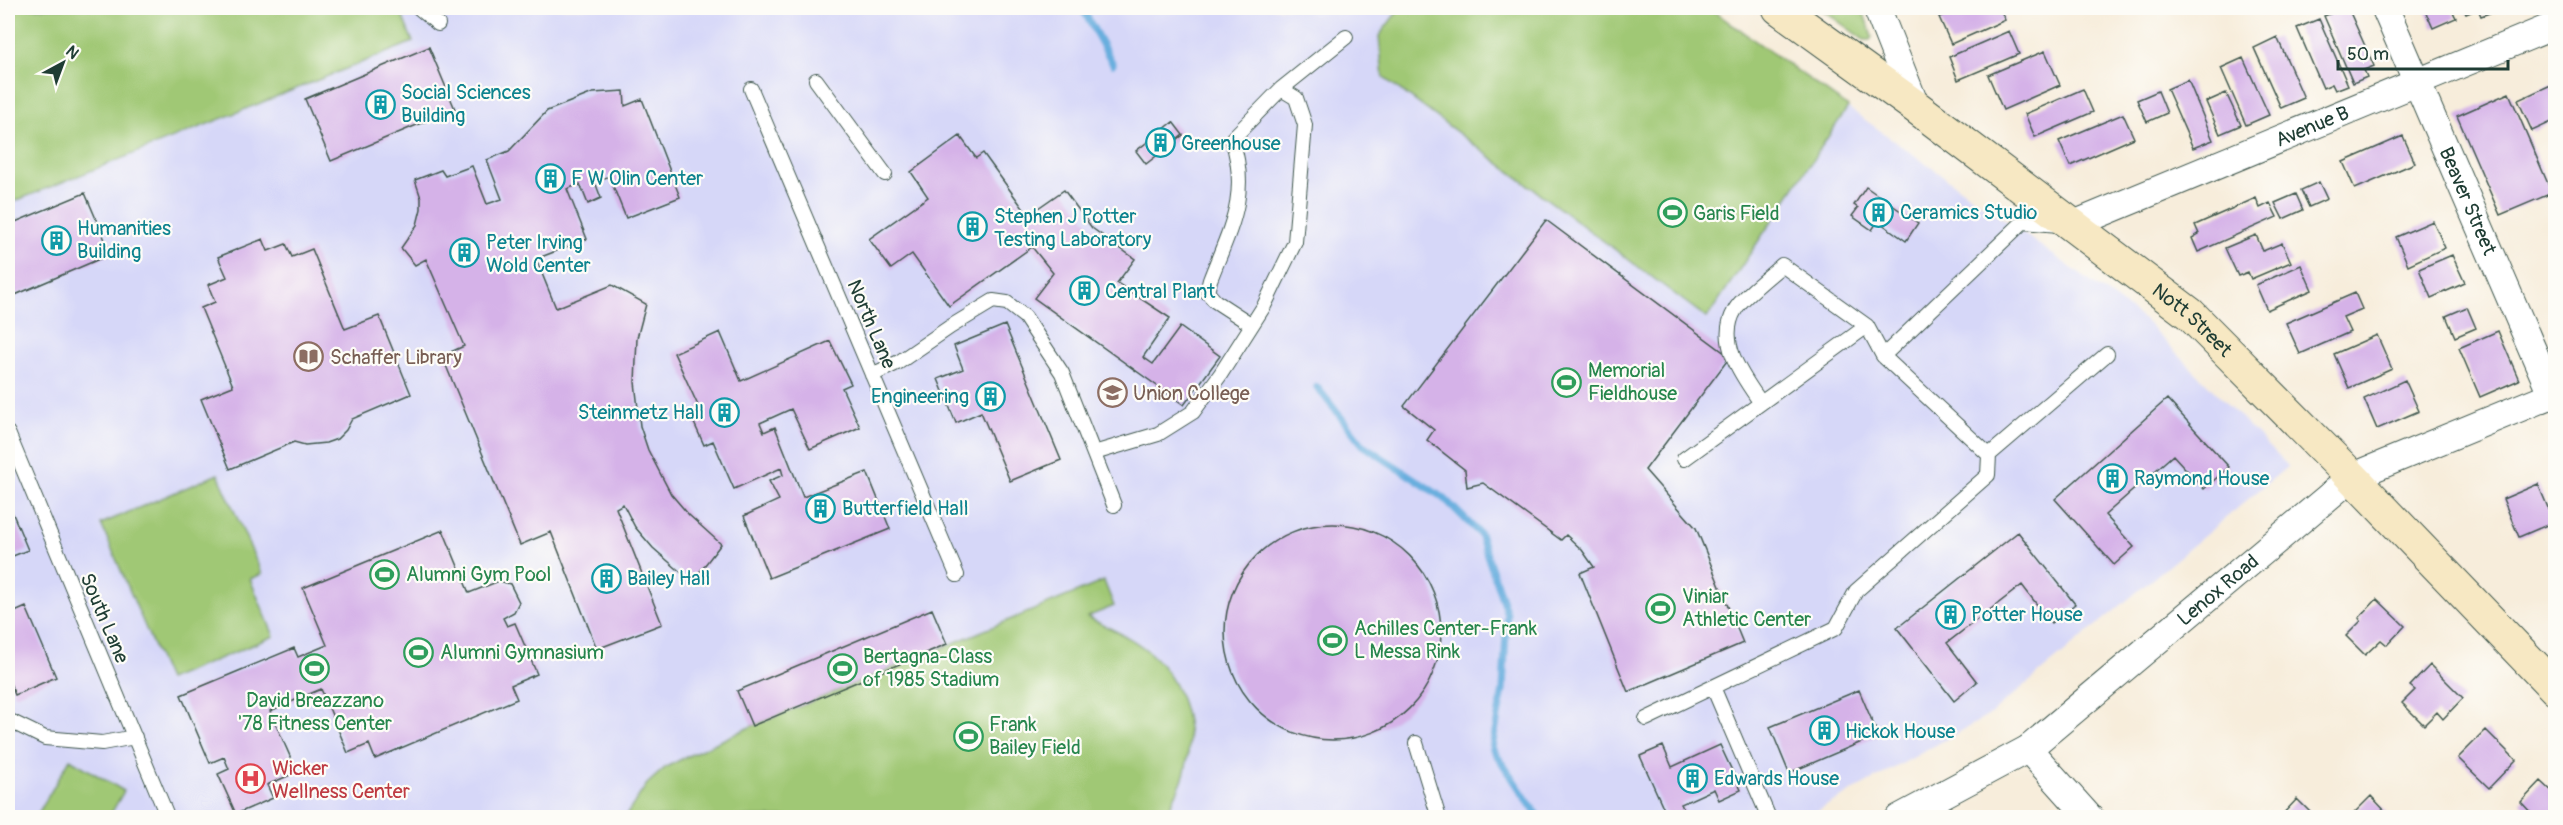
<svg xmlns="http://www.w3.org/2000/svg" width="2563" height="825" viewBox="0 0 2563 825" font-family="Pangolin,sans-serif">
<rect width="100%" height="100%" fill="#fdfcf7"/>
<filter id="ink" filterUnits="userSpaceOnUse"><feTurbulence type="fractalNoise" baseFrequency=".0167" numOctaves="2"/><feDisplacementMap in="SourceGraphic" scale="12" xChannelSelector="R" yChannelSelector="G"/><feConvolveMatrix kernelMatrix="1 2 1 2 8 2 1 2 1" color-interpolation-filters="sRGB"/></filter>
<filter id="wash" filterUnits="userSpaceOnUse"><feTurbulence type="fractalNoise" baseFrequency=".008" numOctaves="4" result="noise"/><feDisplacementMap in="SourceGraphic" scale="24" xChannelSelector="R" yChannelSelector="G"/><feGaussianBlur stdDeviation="1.35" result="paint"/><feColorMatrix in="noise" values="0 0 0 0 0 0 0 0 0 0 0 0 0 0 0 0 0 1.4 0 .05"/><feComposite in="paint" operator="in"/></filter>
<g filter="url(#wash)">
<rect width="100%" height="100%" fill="#f7eddb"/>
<path fill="#d6d7f8" d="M8 8H1709L2144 320 2288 466 1988 716 1806 817H8Z"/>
<path fill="#a0c874" stroke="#608254" stroke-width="1.5" d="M8 8H399L413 42 8 204Z
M1400 8H1709L1848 107 1707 318 1383 77 1379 36Z
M1820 8H1862L1872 37 1870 40H1864Z
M218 474 262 574 250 579 274 636 168 680 101 524Z
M1104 581 1114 606 1087 617C1108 628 1133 637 1151 654 1181 681 1195 726 1186 767 1183 784 1172 801 1165 817H625L647 784 666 767 692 754 752 726Z
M70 759 124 791 109 817H36Z"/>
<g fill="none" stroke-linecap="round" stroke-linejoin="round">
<path stroke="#68aede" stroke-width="7" d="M1082 8 1113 64
M1317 387 1363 445 1445 499 1480 534 1507 614 1503 690 1492 748 1539 818"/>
</g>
<g id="blocks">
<path fill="#d5b2e8" d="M1961 8H2010L2001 11 2005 20 1951 44 1939 17Z
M2345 8H2348L2374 66 2364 70 2367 77 2353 83 2324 16Z
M2424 8H2451L2456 18 2433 28Z
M2463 8H2490L2492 12 2481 16 2478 9 2466 14Z
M2319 19 2348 85 2335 90 2332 84 2323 88 2297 28Z
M2009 31 2019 54 1958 80 1949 57Z
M2277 37 2304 98 2281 108 2254 48Z
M429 47 455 109 331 161 305 99Z
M2045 51 2060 85 2003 110 1988 75Z
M2243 58 2269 115 2246 125 2221 68Z
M2188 80 2213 140 2193 148 2167 89Z
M2553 84 2556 90V120L2532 131 2518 100Z
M2083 89 2093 112 2035 137 2025 114Z
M624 91 625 106 642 99 680 197 626 218 609 176 595 182 601 198 588 204 580 184 567 189 587 239 536 259 556 308 612 285 646 304 637 338 635 382 640 426 648 450 671 494 689 515 721 544 692 582 653 548 635 527 623 504 616 508 662 624 597 649 551 532 520 545 442 356 464 346 426 259 415 265 401 248 417 225 421 209V198L415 180 441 170 445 176 472 166 487 204 502 199 487 160 509 151 547 111 593 93Z
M2158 91 2167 113 2147 122 2137 100Z
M2226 93 2241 125 2220 134 2206 102Z
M2509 93 2552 193 2500 215 2457 116Z
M2123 114 2134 138 2070 166 2059 141Z
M1173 122 1183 135 1146 164 1136 151Z
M960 136 976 158 983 153 1028 215 1064 190 1092 228 1135 259 1117 283 1170 318 1143 357 1153 364 1180 327 1220 356 1184 405 1034 298 1053 273 1032 247 949 306 912 254 891 269 869 239 928 197 911 172Z
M2403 136 2415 163 2355 189 2343 162Z
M2319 182 2327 199 2309 207 2301 190Z
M1866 187 1918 223 1906 241 1878 221 1872 230 1852 216 1858 208 1854 205Z
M85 193 111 254 8 298V225Z
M2296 194 2303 210 2283 219 2275 203Z
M2256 198 2260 208 2270 203 2277 217 2198 252 2192 238 2199 234 2195 225Z
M1546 220 1730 357 1645 470 1696 528 1743 643 1628 692 1580 573 1594 567 1582 550 1566 535 1561 540 1483 483 1467 487 1465 470 1427 440 1434 430 1404 406Z
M2433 221 2445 248 2408 265 2396 237Z
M2256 235 2263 251 2282 243 2291 262 2251 279 2248 272 2238 276 2225 248Z
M263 239 268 251 286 244 292 257 312 249 345 329 379 316 411 394 352 419 346 430 337 439 326 443 305 445 294 442 230 469 201 399 233 386 201 308 215 302 208 285 227 277 218 257Z
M2452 255 2465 283 2431 298 2419 269Z
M2301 265 2312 290 2267 310 2256 285Z
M2355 293 2362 309 2343 317 2350 332 2300 354 2286 323Z
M2467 307 2476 328 2455 337 2446 316Z
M1005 325 1061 460 1010 481 981 412 956 423 938 379 963 369 954 346Z
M2498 331 2519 380 2480 397 2459 348Z
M720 332 741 381 830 341 851 384 842 388 860 427 810 449 791 409 760 423 764 432 775 427 803 497 867 472 890 529 769 578 744 516 779 500 769 481 783 475 781 468 734 489 713 441 704 445 690 414 700 410 674 353Z
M2377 335 2392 369 2349 388 2334 354Z
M2405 380 2419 411 2377 429 2364 399Z
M2167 399 2229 467 2204 489 2173 455 2105 515 2134 547 2114 565 2055 499Z
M2538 484 2554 522 2519 537 2503 499Z
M13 514 28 550 8 558V516Z
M1225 632a108 108 0 1 1 216 0a108 108 0 1 1-216 0Z
M443 530 469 593 499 581 510 584 519 602 514 612 503 618 507 626 515 623 537 674 511 685 517 699 375 759 369 744 348 753 321 689 270 711 297 772 267 785 273 798 236 814 218 774 229 769 224 757 210 763 181 695 294 648 298 657 327 645 303 588Z
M2018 532 2075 604 2051 623 2022 585 1947 643 1977 682 1954 701 1897 628Z
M2377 599 2405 626 2387 645 2381 640 2365 655 2346 636 2361 621 2359 618Z
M26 607 56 677 15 695 8 678V615Z
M932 609 947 644 752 726 737 691Z
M2430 665 2463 698 2443 719 2437 712 2424 725 2402 703 2415 690 2410 686Z
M1859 690 1878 735 1789 773 1770 727Z
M2486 730 2516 760 2489 788 2458 758Z
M1720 745 1741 790 1719 800 1714 789 1681 804 1686 814 1678 818H1668L1640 756 1663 746 1672 767Z
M2541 781 2556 795V818H2536L2521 802Z
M2371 796 2387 813 2383 818H2354L2352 815Z
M2297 799 2316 818H2279Z"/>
</g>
</g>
<g filter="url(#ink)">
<use href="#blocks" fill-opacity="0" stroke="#3f574d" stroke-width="1.5"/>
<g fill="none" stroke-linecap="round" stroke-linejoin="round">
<defs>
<path id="lane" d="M419 8 438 24
M816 80 885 174
M751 89 957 575
M1281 89 1346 37
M872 375 899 362 950 327 993 301 1007 303 1025 317 1062 373 1114 505
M1761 403C1743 377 1716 342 1735 310 1741 298 1771 275 1782 265L1867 326 1883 356
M8 433 168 818
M1094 453 1158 434 1193 412 1220 375 1264 306 1295 242 1305 125 1296 98 1281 89 1232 139C1250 196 1230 228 1210 280L1207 292 1215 301 1252 325
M1989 455 2107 354
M1684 459 1867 326
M1713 687 1769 818
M1646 719 1836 628 1856 591 1988 475 1989 455 1883 356 2023 222 2059 225
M8 720 45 738 102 743 135 737
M1416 743 1439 818"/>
<g id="street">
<path d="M1877 8 1916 107"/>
<path id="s1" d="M2385 8 2552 395"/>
<path id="s2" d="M2070 226 2556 25"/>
<path d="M2028 749 2090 818"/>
<path id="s3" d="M1899 818 2028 749 2352 477 2556 393"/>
</g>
<g id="secondary">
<path id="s4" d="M1779 8 1916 107 2190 314 2352 477 2556 689"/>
</g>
</defs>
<use href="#lane" stroke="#3f574d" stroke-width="16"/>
<use href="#street" stroke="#3f574d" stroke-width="29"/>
<use href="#secondary" stroke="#3f574d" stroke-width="35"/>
<use href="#lane" stroke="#fff" stroke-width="14"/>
<use href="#street" stroke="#fff" stroke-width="27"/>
<use href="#secondary" stroke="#f7e8c3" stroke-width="33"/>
</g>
</g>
<defs>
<symbol id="building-ring" viewBox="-11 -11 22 22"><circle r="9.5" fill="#fdfcf7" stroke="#0f9aa8" stroke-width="1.5"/><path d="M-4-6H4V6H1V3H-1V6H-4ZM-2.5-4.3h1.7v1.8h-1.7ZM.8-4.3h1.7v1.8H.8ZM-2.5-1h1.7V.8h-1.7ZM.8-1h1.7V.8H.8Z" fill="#0f9aa8"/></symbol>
<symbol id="stadium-ring" viewBox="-11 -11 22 22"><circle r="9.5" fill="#fdfcf7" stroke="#2e9e5b" stroke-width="1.5"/><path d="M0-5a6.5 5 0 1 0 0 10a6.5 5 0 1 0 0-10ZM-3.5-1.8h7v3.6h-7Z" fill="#2e9e5b"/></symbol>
<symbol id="library-ring" viewBox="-11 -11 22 22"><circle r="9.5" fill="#fdfcf7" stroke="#8d6e63" stroke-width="1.5"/><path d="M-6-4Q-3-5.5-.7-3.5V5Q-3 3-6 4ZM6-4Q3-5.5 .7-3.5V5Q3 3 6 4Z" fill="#8d6e63"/></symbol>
<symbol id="university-ring" viewBox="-11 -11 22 22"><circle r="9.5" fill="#fdfcf7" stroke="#8d6e63" stroke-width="1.5"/><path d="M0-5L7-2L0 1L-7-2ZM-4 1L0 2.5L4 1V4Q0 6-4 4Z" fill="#8d6e63"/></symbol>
<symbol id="hospital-ring" viewBox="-11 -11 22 22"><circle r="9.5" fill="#fdfcf7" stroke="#e0444e" stroke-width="1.5"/><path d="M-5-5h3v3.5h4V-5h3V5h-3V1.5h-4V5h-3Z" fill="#e0444e"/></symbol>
</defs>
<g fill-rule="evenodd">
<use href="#building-ring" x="364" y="88" width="33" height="33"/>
<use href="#building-ring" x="1144" y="126" width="33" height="33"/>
<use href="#building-ring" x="534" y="162" width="33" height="33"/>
<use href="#building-ring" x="1862" y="196" width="33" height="33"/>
<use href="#stadium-ring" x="1656" y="196" width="33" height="33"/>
<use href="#building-ring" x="956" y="210" width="33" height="33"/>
<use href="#building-ring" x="40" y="224" width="33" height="33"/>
<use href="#building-ring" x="448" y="236" width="33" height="33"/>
<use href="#building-ring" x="1068" y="274" width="33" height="33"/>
<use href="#library-ring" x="292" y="340" width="33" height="33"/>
<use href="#stadium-ring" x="1550" y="366" width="33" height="33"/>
<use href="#university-ring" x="1096" y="376" width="33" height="33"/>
<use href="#building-ring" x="974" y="380" width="33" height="33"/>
<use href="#building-ring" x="708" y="396" width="33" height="33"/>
<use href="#building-ring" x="2096" y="462" width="33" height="33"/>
<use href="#building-ring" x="804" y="492" width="33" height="33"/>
<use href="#stadium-ring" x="368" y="558" width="33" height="33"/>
<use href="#building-ring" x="590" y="562" width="33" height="33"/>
<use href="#stadium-ring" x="1644" y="592" width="33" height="33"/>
<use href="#building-ring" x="1934" y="598" width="33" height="33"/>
<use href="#stadium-ring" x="1316" y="624" width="33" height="33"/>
<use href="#stadium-ring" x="402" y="636" width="33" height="33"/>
<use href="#stadium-ring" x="826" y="652" width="33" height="33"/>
<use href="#stadium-ring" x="298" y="652" width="33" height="33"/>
<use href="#building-ring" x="1808" y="714" width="33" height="33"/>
<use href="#stadium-ring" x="952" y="720" width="33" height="33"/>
<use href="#building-ring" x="1676" y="762" width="33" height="33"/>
<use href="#hospital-ring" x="234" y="762" width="33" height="33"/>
</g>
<g text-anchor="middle" stroke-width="4.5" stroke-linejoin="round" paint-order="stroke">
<g font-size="20" fill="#0d838f" stroke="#fdfcf7" text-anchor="start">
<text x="401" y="99">Social Sciences<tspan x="401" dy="23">Building</tspan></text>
<text x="1181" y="150">Greenhouse</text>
<text x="571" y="185">F W Olin Center</text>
<text x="1900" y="219">Ceramics Studio</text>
<text x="994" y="223">Stephen J Potter<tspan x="994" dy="23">Testing Laboratory</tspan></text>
<text x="77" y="235">Humanities<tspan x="77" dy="23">Building</tspan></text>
<text x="486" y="249">Peter Irving<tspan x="486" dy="23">Wold Center</tspan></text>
<text x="1105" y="298">Central Plant</text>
<text x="969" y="403" text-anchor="end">Engineering</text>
<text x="704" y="419" text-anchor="end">Steinmetz Hall</text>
<text x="2134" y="485">Raymond House</text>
<text x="842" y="515">Butterfield Hall</text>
<text x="627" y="585">Bailey Hall</text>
<text x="1971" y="621">Potter House</text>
<text x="1845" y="738">Hickok House</text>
<text x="1714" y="785">Edwards House</text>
</g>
<g font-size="20" fill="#1f3d34" stroke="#fdfcf7">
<text dy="7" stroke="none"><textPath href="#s2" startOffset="262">Avenue B</textPath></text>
<text dy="7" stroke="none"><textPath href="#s1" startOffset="210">Beaver Street</textPath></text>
<text dy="7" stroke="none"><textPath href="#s4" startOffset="518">Nott Street</textPath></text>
<text transform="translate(872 324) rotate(67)" y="7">North Lane</text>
<text dy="7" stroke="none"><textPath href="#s3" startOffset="394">Lenox Road</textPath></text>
<text transform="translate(105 618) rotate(67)" y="7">South Lane</text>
</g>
<g font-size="20" fill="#27864d" stroke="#fdfcf7" text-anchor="start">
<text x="1693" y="220">Garis Field</text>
<text x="1588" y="377">Memorial<tspan x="1588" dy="23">Fieldhouse</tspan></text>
<text x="406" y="581">Alumni Gym Pool</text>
<text x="1682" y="603">Viniar<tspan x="1682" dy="23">Athletic Center</tspan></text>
<text x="1354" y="635">Achilles Center-Frank<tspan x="1354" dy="23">L Messa Rink</tspan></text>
<text x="440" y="659">Alumni Gymnasium</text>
<text x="863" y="663">Bertagna-Class<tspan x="863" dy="23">of 1985 Stadium</tspan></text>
<text x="315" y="707" text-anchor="middle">David Breazzano<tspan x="315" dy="23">'78 Fitness Center</tspan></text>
<text x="989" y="731">Frank<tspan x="989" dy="23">Bailey Field</tspan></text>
</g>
<g font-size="20" fill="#785e54" stroke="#fdfcf7" text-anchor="start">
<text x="330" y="364">Schaffer Library</text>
<text x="1133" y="400">Union College</text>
</g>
<g font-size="20" fill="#be3a42" stroke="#fdfcf7" text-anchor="start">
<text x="272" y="775">Wicker<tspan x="272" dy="23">Wellness Center</tspan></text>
</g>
</g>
<rect width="2563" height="825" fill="none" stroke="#fdfcf7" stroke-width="30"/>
<g transform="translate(63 63) rotate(41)" stroke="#fdfcf7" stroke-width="4.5" paint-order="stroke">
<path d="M0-4.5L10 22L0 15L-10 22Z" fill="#1f3d34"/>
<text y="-9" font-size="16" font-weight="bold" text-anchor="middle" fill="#1f3d34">N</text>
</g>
<path d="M2338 60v9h170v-9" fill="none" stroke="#1f3d34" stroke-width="3"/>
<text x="2347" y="60" font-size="18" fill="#1f3d34" stroke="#fdfcf7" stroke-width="4.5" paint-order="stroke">50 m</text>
</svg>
